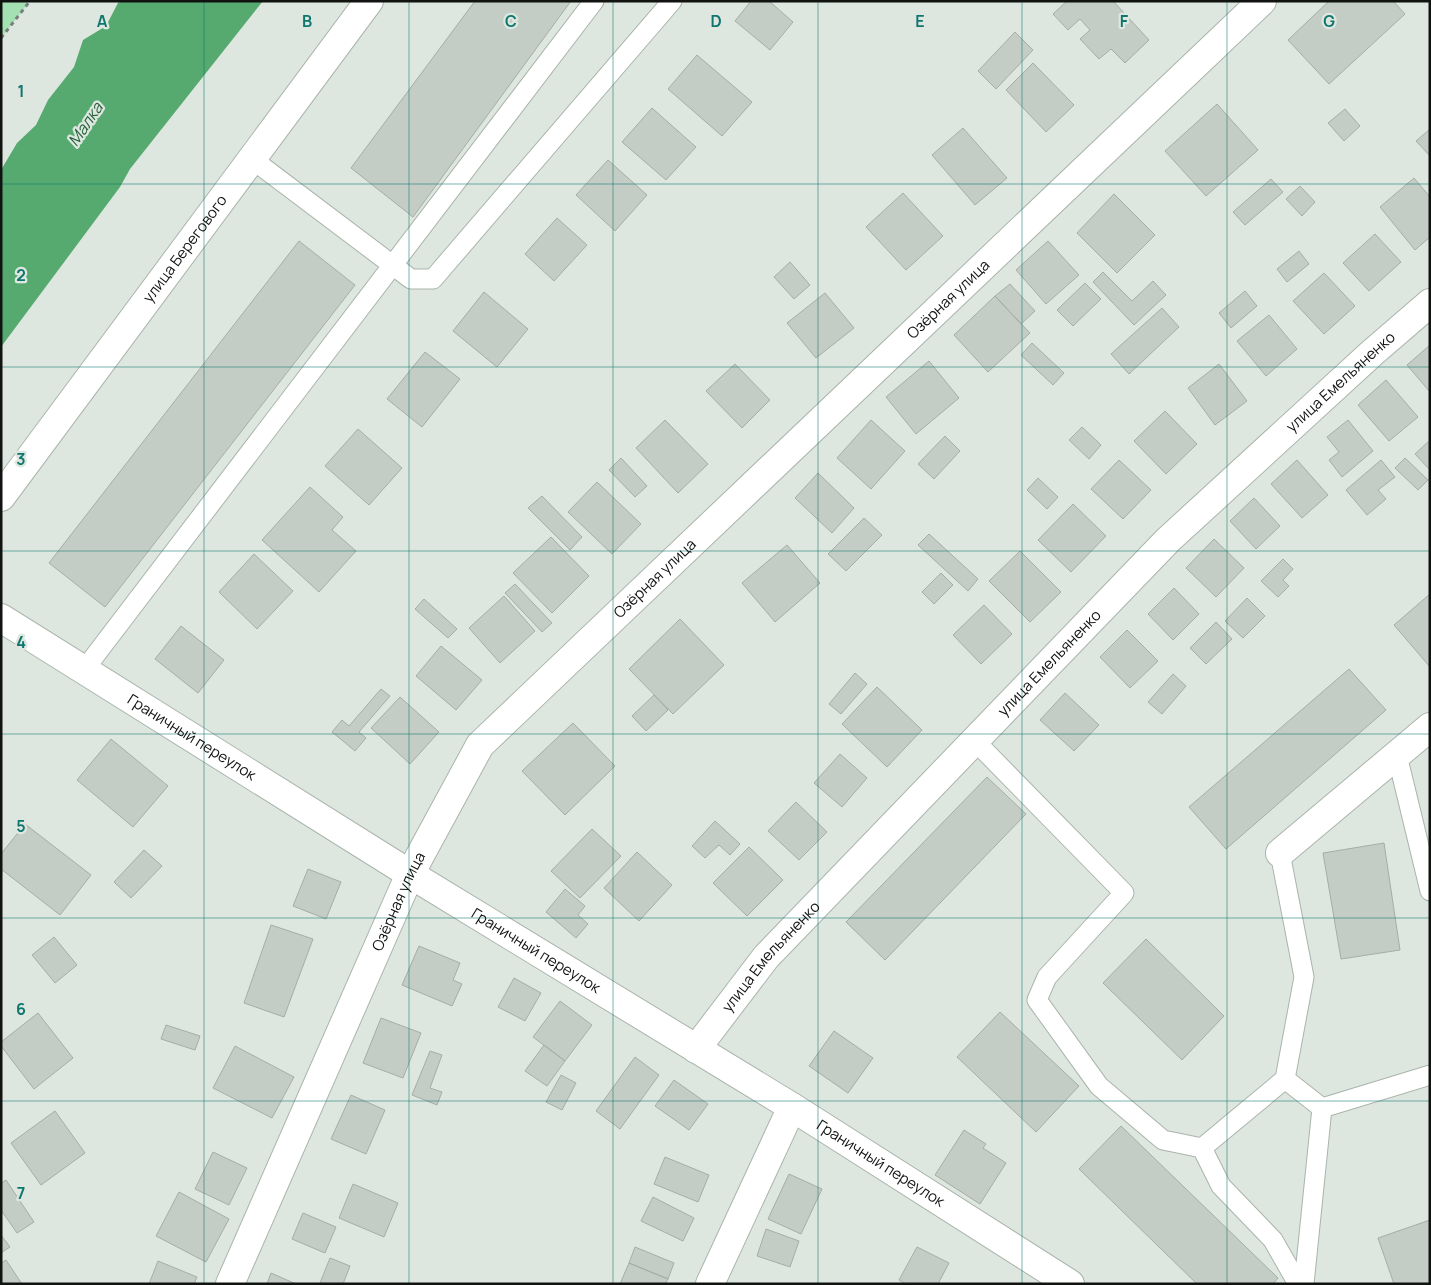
<svg xmlns="http://www.w3.org/2000/svg" width="1431" height="1285" viewBox="0 0 1431 1285" font-family="Manrope,sans-serif">
<rect width="100%" height="100%" fill="#dde7df"/>
<path fill="#a3e0b2" d="M1 1H30L1 38Z"/>
<path fill="#56aa6f" d="M119 1H263L130 169 120 187 1 347V170L17 143 36 125 48 100 74 67 83 40 106 26Z"/>
<path fill="#c3cdc5" stroke="#a4aea6" d="M475 1H571L413 217 351 168Z
M751 1H769L793 22 770 50 735 21Z
M1067 1H1113L1149 40 1125 63 1111 49 1099 59 1080 39 1090 30 1080 19 1068 30 1053 14Z
M1329 1H1393L1405 14 1329 84 1288 40Z
M1015 32 1033 50 996 89 978 71Z
M697 55 752 102 722 136 668 89Z
M1033 63 1074 105 1046 132 1006 90Z
M1217 104 1258 150 1206 196 1165 151Z
M652 108 696 147 666 180 622 142Z
M1345 109 1360 126 1344 141 1328 123Z
M963 128 1007 178 975 205 932 155Z
M1430 129V154L1429 155 1416 141Z
M608 160 647 195 615 231 576 195Z
M1414 178 1430 197V237L1415 250 1380 207Z
M1271 179 1283 192 1245 225 1233 212Z
M1300 186 1315 202 1302 216 1286 199Z
M903 193 943 236 906 270 866 227Z
M1114 194 1155 235 1117 273 1077 233Z
M557 218 587 245 554 281 525 254Z
M1375 234 1401 262 1369 291 1343 263Z
M299 241 355 285 105 607 49 563Z
M1048 241 1079 275 1046 304 1016 270Z
M1299 251 1309 264 1287 282 1277 269Z
M790 262 810 285 794 299 774 277Z
M1103 272 1132 301 1153 281 1166 295 1134 325 1093 282Z
M1324 273 1355 306 1324 334 1293 301Z
M1085 283 1101 299 1073 326 1057 310Z
M1010 284 1035 311 1021 324 995 296Z
M1245 291 1257 306 1231 328 1219 313Z
M484 292 528 329 497 367 453 331Z
M825 293 854 328 816 358 787 323Z
M995 296 1030 333 988 372 954 335Z
M1162 308 1179 327 1129 374 1111 354Z
M1269 315 1297 349 1266 376 1237 341Z
M1032 343 1064 373 1053 385 1021 355Z
M1430 345V392L1407 365Z
M425 352 460 379 422 427 387 399Z
M929 361 959 398 916 434 886 397Z
M735 364 770 400 742 428 706 391Z
M1219 364 1247 401 1215 425 1188 388Z
M1386 380 1418 417 1389 441 1358 405Z
M1165 411 1197 444 1166 474 1134 441Z
M665 420 708 464 678 493 636 448Z
M871 420 905 451 871 489 837 458Z
M1348 420 1373 451 1342 477 1329 460 1339 452 1327 437Z
M1082 427 1101 445 1089 459 1069 440Z
M358 429 402 468 369 505 325 466Z
M945 436 960 451 934 479 918 464Z
M1430 440V470L1415 454Z
M621 458 647 486 635 497 609 470Z
M1405 458 1428 480 1418 490 1395 468Z
M1119 460 1151 490 1123 519 1091 489Z
M1297 460 1328 495 1302 518 1271 484Z
M1381 460 1395 477 1378 490 1386 499 1367 515 1346 490Z
M818 473 854 508 832 533 795 498Z
M1038 478 1058 497 1047 509 1027 490Z
M597 482 641 524 612 554 568 512Z
M310 487 343 517 332 530 356 551 319 592 262 540Z
M542 496 582 537 570 550 528 508Z
M1254 498 1280 526 1256 549 1230 521Z
M1073 504 1106 536 1071 572 1038 540Z
M864 518 882 535 846 571 828 554Z
M929 534 978 579 968 591 918 545Z
M551 537 589 576 552 613 513 573Z
M1214 539 1244 568 1216 597 1186 568Z
M787 545 820 583 775 622 742 583Z
M1020 551 1061 592 1030 622 989 581Z
M254 554 293 591 257 629 219 592Z
M1283 559 1293 569 1283 580 1289 586 1278 597 1261 581Z
M941 573 953 585 934 604 922 592Z
M515 584 552 623 542 632 505 593Z
M1174 588 1199 614 1173 640 1148 614Z
M1430 594V667L1394 625Z
M504 596 535 631 500 663 469 628Z
M1247 598 1265 616 1243 638 1225 621Z
M424 599 457 629 448 638 415 609Z
M984 605 1012 634 981 664 953 635Z
M680 619 724 665 673 714 629 669Z
M1216 622 1232 639 1206 664 1190 648Z
M181 626 224 660 198 693 155 659Z
M1127 630 1158 661 1130 688 1100 657Z
M441 646 482 680 456 710 416 676Z
M1349 669 1386 710 1226 849 1189 807Z
M855 673 867 684 841 714 829 704Z
M1173 674 1186 686 1162 714 1148 702Z
M877 687 922 730 887 767 842 724Z
M381 689 390 696 359 732 366 738 355 751 332 732 342 720 349 726Z
M1065 693 1099 725 1074 751 1040 720Z
M654 695 668 710 646 731 632 716Z
M400 697 439 732 410 764 371 728Z
M573 723 615 766 565 815 522 771Z
M111 739 168 786 133 827 77 780Z
M840 754 867 778 842 807 814 783Z
M987 777 1026 814 885 960 846 922Z
M796 802 827 832 799 860 768 831Z
M715 821 740 844 730 855 719 845 705 858 692 846Z
M25 824 91 875 60 915 1 869V854Z
M592 829 621 856 580 898 551 871Z
M1384 843 1400 950 1341 959 1323 853Z
M749 847 783 880 747 916 713 883Z
M144 850 162 866 131 898 114 882Z
M637 852 672 885 639 921 604 888Z
M308 869 341 882 326 919 293 906Z
M565 889 585 906 578 915 588 924 576 938 546 912Z
M271 925 313 939 284 1017 244 1003Z
M54 937 77 965 55 983 32 955Z
M1146 939 1224 1016 1182 1060 1103 983Z
M419 946 460 963 453 980 462 984 452 1006 402 985Z
M514 978 541 993 525 1021 498 1007Z
M560 1001 592 1025 565 1061 533 1037Z
M1000 1012 1079 1086 1036 1132 957 1057Z
M38 1013 73 1058 34 1089 1 1046V1042Z
M381 1018 421 1033 403 1078 363 1063Z
M166 1025 200 1036 195 1050 161 1039Z
M834 1031 873 1058 848 1093 809 1066Z
M544 1045 565 1061 547 1086 525 1071Z
M235 1046 294 1077 272 1118 213 1088Z
M430 1051 442 1055 430 1088 442 1092 437 1105 412 1095Z
M635 1057 659 1075 620 1129 596 1111Z
M561 1075 576 1083 562 1110 546 1102Z
M674 1080 708 1104 689 1130 655 1106Z
M351 1095 385 1110 366 1154 331 1139Z
M55 1111 85 1153 41 1185 11 1143Z
M1121 1126 1278 1278 1273 1284H1197L1079 1169Z
M964 1130 986 1144 983 1148 1006 1163 980 1204 935 1175Z
M213 1152 247 1168 229 1205 195 1189Z
M665 1157 709 1175 698 1202 654 1184Z
M789 1174 822 1189 801 1234 768 1219Z
M6 1180 34 1222 17 1233 1 1210V1183Z
M353 1184 398 1203 384 1237 339 1218Z
M179 1192 229 1219 206 1262 156 1236Z
M653 1197 694 1218 683 1241 641 1221Z
M303 1213 336 1227 325 1253 292 1239Z
M1430 1220V1284H1394L1378 1238Z
M766 1229 799 1241 790 1267 757 1256Z
M1 1235 10 1247 1 1253Z
M635 1247 674 1263 668 1279 629 1263Z
M917 1247 949 1263 938 1284H906L899 1280Z
M330 1258 350 1266 343 1284 320 1283Z
M6 1260 22 1284H1V1263Z
M158 1261 197 1277 194 1284H149Z
M629 1263 668 1279 665 1284H620Z
M271 1273 296 1284H267Z"/>
<g fill="none" stroke-linecap="round" stroke-linejoin="round">
<defs>
<path id="service" d="M252 159 411 279H433L672 1
M84 670 594 1
M975 741 1124 893 1047 977 1037 1000 1099 1086 1163 1140 1202 1148 1221 1186 1273 1240 1298 1284
M1397 755 1430 891
M1285 1079 1322 1108 1304 1284
M1322 1108 1430 1075
M1202 1148 1285 1079 1304 977 1280 853"/>
<g id="minor">
<path id="s1" d="M1 497 369 1"/>
<path id="s2" d="M1 618 410 874 792 1107 1070 1284"/>
<path d="M1280 853 1430 727"/>
<path id="s3" d="M696 1049 766 957 1168 540 1372 353 1430 303"/>
<path id="s4" d="M230 1284 410 874 480 745 1262 1"/>
<path d="M710 1284 792 1107"/>
</g>
</defs>
<use href="#service" stroke="#aab4ac" stroke-width="21"/>
<use href="#minor" stroke="#aab4ac" stroke-width="30"/>
<path stroke="#797f7a" stroke-width="3" stroke-dasharray="4 4" stroke-linecap="butt" d="M1 38 30 1"/>
<use href="#service" stroke="#fff" stroke-width="19"/>
<use href="#minor" stroke="#fff" stroke-width="28"/>
</g>
<path fill="none" stroke="#0f766e" stroke-width="1" stroke-opacity="0.55" d="M204 1V1284M409 1V1284M613 1V1284M818 1V1284M1022 1V1284M1227 1V1284M1 184H1430M1 367H1430M1 551H1430M1 734H1430M1 918H1430M1 1101H1430"/>
<g text-anchor="middle" stroke-width="4.5" stroke-linejoin="round" paint-order="stroke">
<g font-size="15" fill="#101310" stroke="#dde7df">
<text dy="5" stroke="none"><textPath href="#s1" startOffset="309">улица Берегового</textPath></text>
<text dy="5" stroke="none"><textPath href="#s4" startOffset="1241">Озёрная улица</textPath></text>
<text dy="5" stroke="none"><textPath href="#s3" startOffset="929">улица Емельяненко</textPath></text>
<text dy="5" stroke="none"><textPath href="#s4" startOffset="836">Озёрная улица</textPath></text>
<text dy="5" stroke="none"><textPath href="#s3" startOffset="524">улица Емельяненко</textPath></text>
<text dy="5" stroke="none"><textPath href="#s2" startOffset="225">Граничный переулок</textPath></text>
<text dy="5" stroke="none"><textPath href="#s4" startOffset="418">Озёрная улица</textPath></text>
<text dy="5" stroke="none"><textPath href="#s2" startOffset="630">Граничный переулок</textPath></text>
<text dy="5" stroke="none"><textPath href="#s3" startOffset="119">улица Емельяненко</textPath></text>
<text dy="5" stroke="none"><textPath href="#s2" startOffset="1035">Граничный переулок</textPath></text>
</g>
<g font-size="16" font-style="italic" fill="#245f38" stroke="#dde7df">
<text transform="translate(85 124) rotate(-56)" y="6">Малка</text>
</g>
</g>
<g font-size="16" text-anchor="middle" font-weight="bold" fill="#0f766e" stroke="#dde7df" stroke-width="4.5" stroke-linejoin="round" paint-order="stroke">
<text x="102" y="27">A</text>
<text x="307" y="27">B</text>
<text x="511" y="27">C</text>
<text x="716" y="27">D</text>
<text x="920" y="27">E</text>
<text x="1124" y="27">F</text>
<text x="1329" y="27">G</text>
<text x="21" y="97">1</text>
<text x="21" y="281">2</text>
<text x="21" y="465">3</text>
<text x="21" y="648">4</text>
<text x="21" y="832">5</text>
<text x="21" y="1015">6</text>
<text x="21" y="1199">7</text>
</g>
<rect width="1431" height="1285" fill="none" stroke="#101310" stroke-width="5"/>
</svg>
